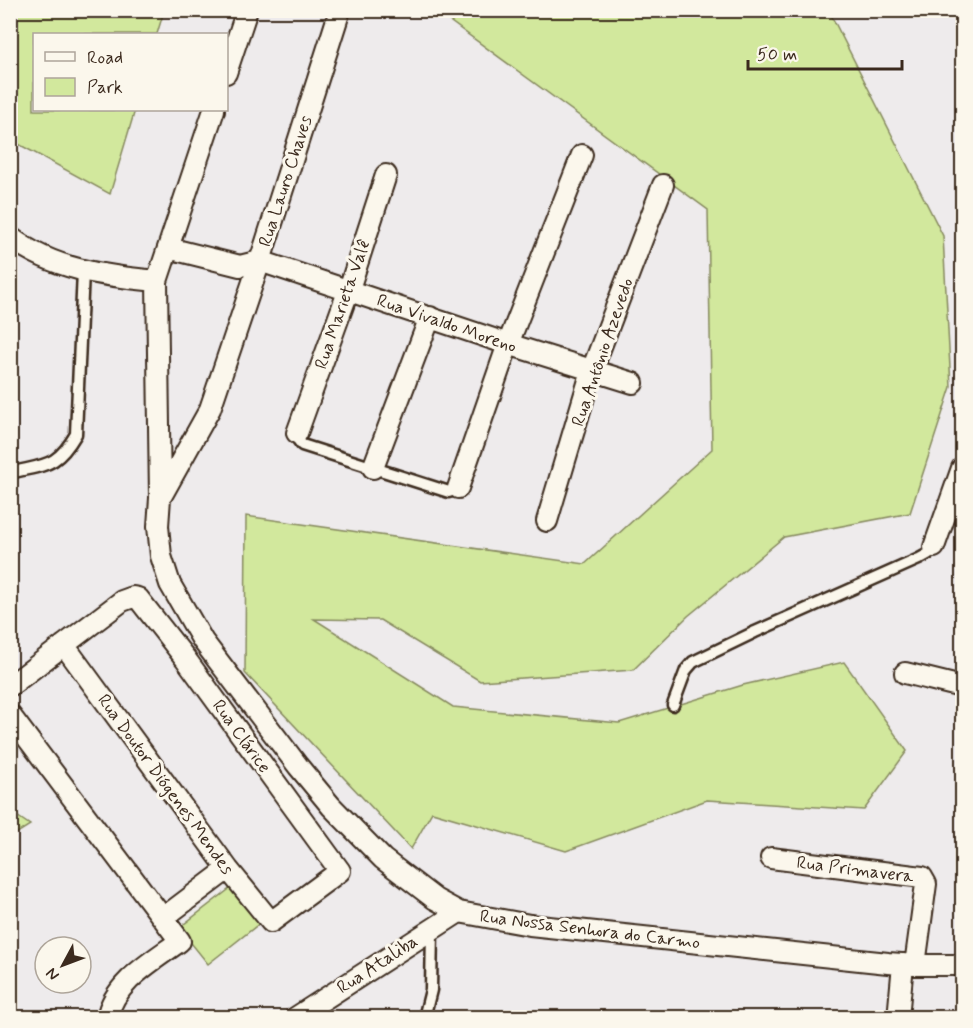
<svg xmlns="http://www.w3.org/2000/svg" width="973" height="1028" viewBox="0 0 973 1028" font-family="Mynerve,sans-serif">
<rect width="100%" height="100%" fill="#eeebec"/>
<filter id="ink" filterUnits="userSpaceOnUse"><feTurbulence type="fractalNoise" baseFrequency=".0167" numOctaves="2"/><feDisplacementMap in="SourceGraphic" scale="12" xChannelSelector="R" yChannelSelector="G"/><feConvolveMatrix kernelMatrix="1 2 1 2 8 2 1 2 1" color-interpolation-filters="sRGB"/></filter>
<g filter="url(#ink)">
<path fill="#d2e89d" stroke="#86895e" stroke-width="1.5" d="M13 11H164L157 34H34V110H135L110 194 11 140 10 16Z
M436 11H829L943 236 951 387 910 513 784 537 688 616 633 670 480 681 380 620 314 619 453 707 619 723 743 685 844 662 907 751 864 810 707 800 566 851 432 812 411 849 245 673 246 516 585 564 712 449 708 210Z
M11 812 30 825 11 837Z
M232 887 260 923 208 964 179 928Z"/>
<g fill="none" stroke-linecap="round" stroke-linejoin="round">
<defs>
<path id="service" d="M297 433 296 437 302 445 449 492 458 488
M10 473C46 464 56 468 76 434L83 271
M673 705 686 670 693 662 755 632 919 559 928 554 934 547
M424 1018 431 990 432 929"/>
<path id="minor" d="M226 73 247 10
M214 110 157 281 160 498 158 526 161 556 170 584 203 641 298 766 331 806 383 859 435 899 459 912 530 925 888 963 915 965H962
M10 237C53 270 105 276 157 281
M168 248 240 266 260 261
M260 261 508 344 633 383
M297 433 349 289 386 175
M373 468 430 317
M458 488 508 344 582 155
M162 495 210 409 260 261 340 10
M547 521 592 370 663 185
M934 547 962 468
M905 673 962 687
M10 686 122 601 133 597 138 598 185 658 340 871 271 922 228 869 64 645
M10 715 180 941C153 961 114 982 107 1018
M771 858 922 877 926 884 915 965
M163 918 228 869
M295 1018 459 912
M898 1018 903 964"/>
</defs>
<use href="#service" stroke="#3b2a1e" stroke-width="15"/>
<use href="#minor" stroke="#3b2a1e" stroke-width="24"/>
<use href="#service" stroke="#fbf7ec" stroke-width="10"/>
<use href="#minor" stroke="#fbf7ec" stroke-width="20"/>
</g>
</g>
<g text-anchor="middle" stroke-width="6" stroke-linejoin="round" paint-order="stroke">
<g font-size="18" fill="#3b2a1e" stroke="#fbf7ec">
<text transform="translate(285 181) rotate(-72)" y="6">Rua Lauro Chaves</text>
<text transform="translate(342 304) rotate(-71)" y="6">Rua Marieta Valê</text>
<text transform="translate(447 323) rotate(19)" y="6">Rua Vivaldo Moreno</text>
<text transform="translate(602 352) rotate(-71)" y="6">Rua Antônio Azevedo</text>
<text transform="translate(242 736) rotate(54)" y="6">Rua Clárice</text>
<text transform="translate(166 784) rotate(54)" y="6">Rua Doutor Diógenes Mendes</text>
<text transform="translate(855 869) rotate(7)" y="6">Rua Primavera</text>
<text transform="translate(590 929) rotate(7)" y="6">Rua Nossa Senhora do Carmo</text>
<text transform="translate(377 964) rotate(-33)" y="6">Rua Ataliba</text>
</g>
</g>
<rect width="973" height="1028" fill="none" stroke="#fbf7ec" stroke-width="36"/>
<rect x="18" y="18" width="937" height="992" fill="none" stroke="#3b2a1e" stroke-width="2" filter="url(#ink)"/>
<rect x="33" y="33" width="195" height="78" fill="#fbf7ec" stroke="#aea59a" stroke-width="1.5"/>
<rect x="45" y="52" width="30" height="9" fill="#fbf7ec" stroke="#aea59a" stroke-width="1.5"/>
<text x="87" y="63" font-size="18" fill="#3b2a1e">Road</text>
<rect x="45" y="78" width="30" height="18" fill="#d2e89d" stroke="#aea59a" stroke-width="1.5"/>
<text x="87" y="93" font-size="18" fill="#3b2a1e">Park</text>
<g transform="translate(63 965) rotate(229)"><circle r="28" fill="#fbf7ec" stroke="#aea59a" stroke-width="1.5"/>
<path d="M0-4.5L10 22L0 15L-10 22Z" fill="#3b2a1e"/>
<text y="-9" font-size="16" font-weight="bold" text-anchor="middle" fill="#3b2a1e">N</text>
</g>
<path d="M748 60v9h154v-9" fill="none" stroke="#3b2a1e" stroke-width="3"/>
<text x="757" y="60" font-size="18" fill="#3b2a1e" stroke="#fbf7ec" stroke-width="4.5" paint-order="stroke">50 m</text>
</svg>
